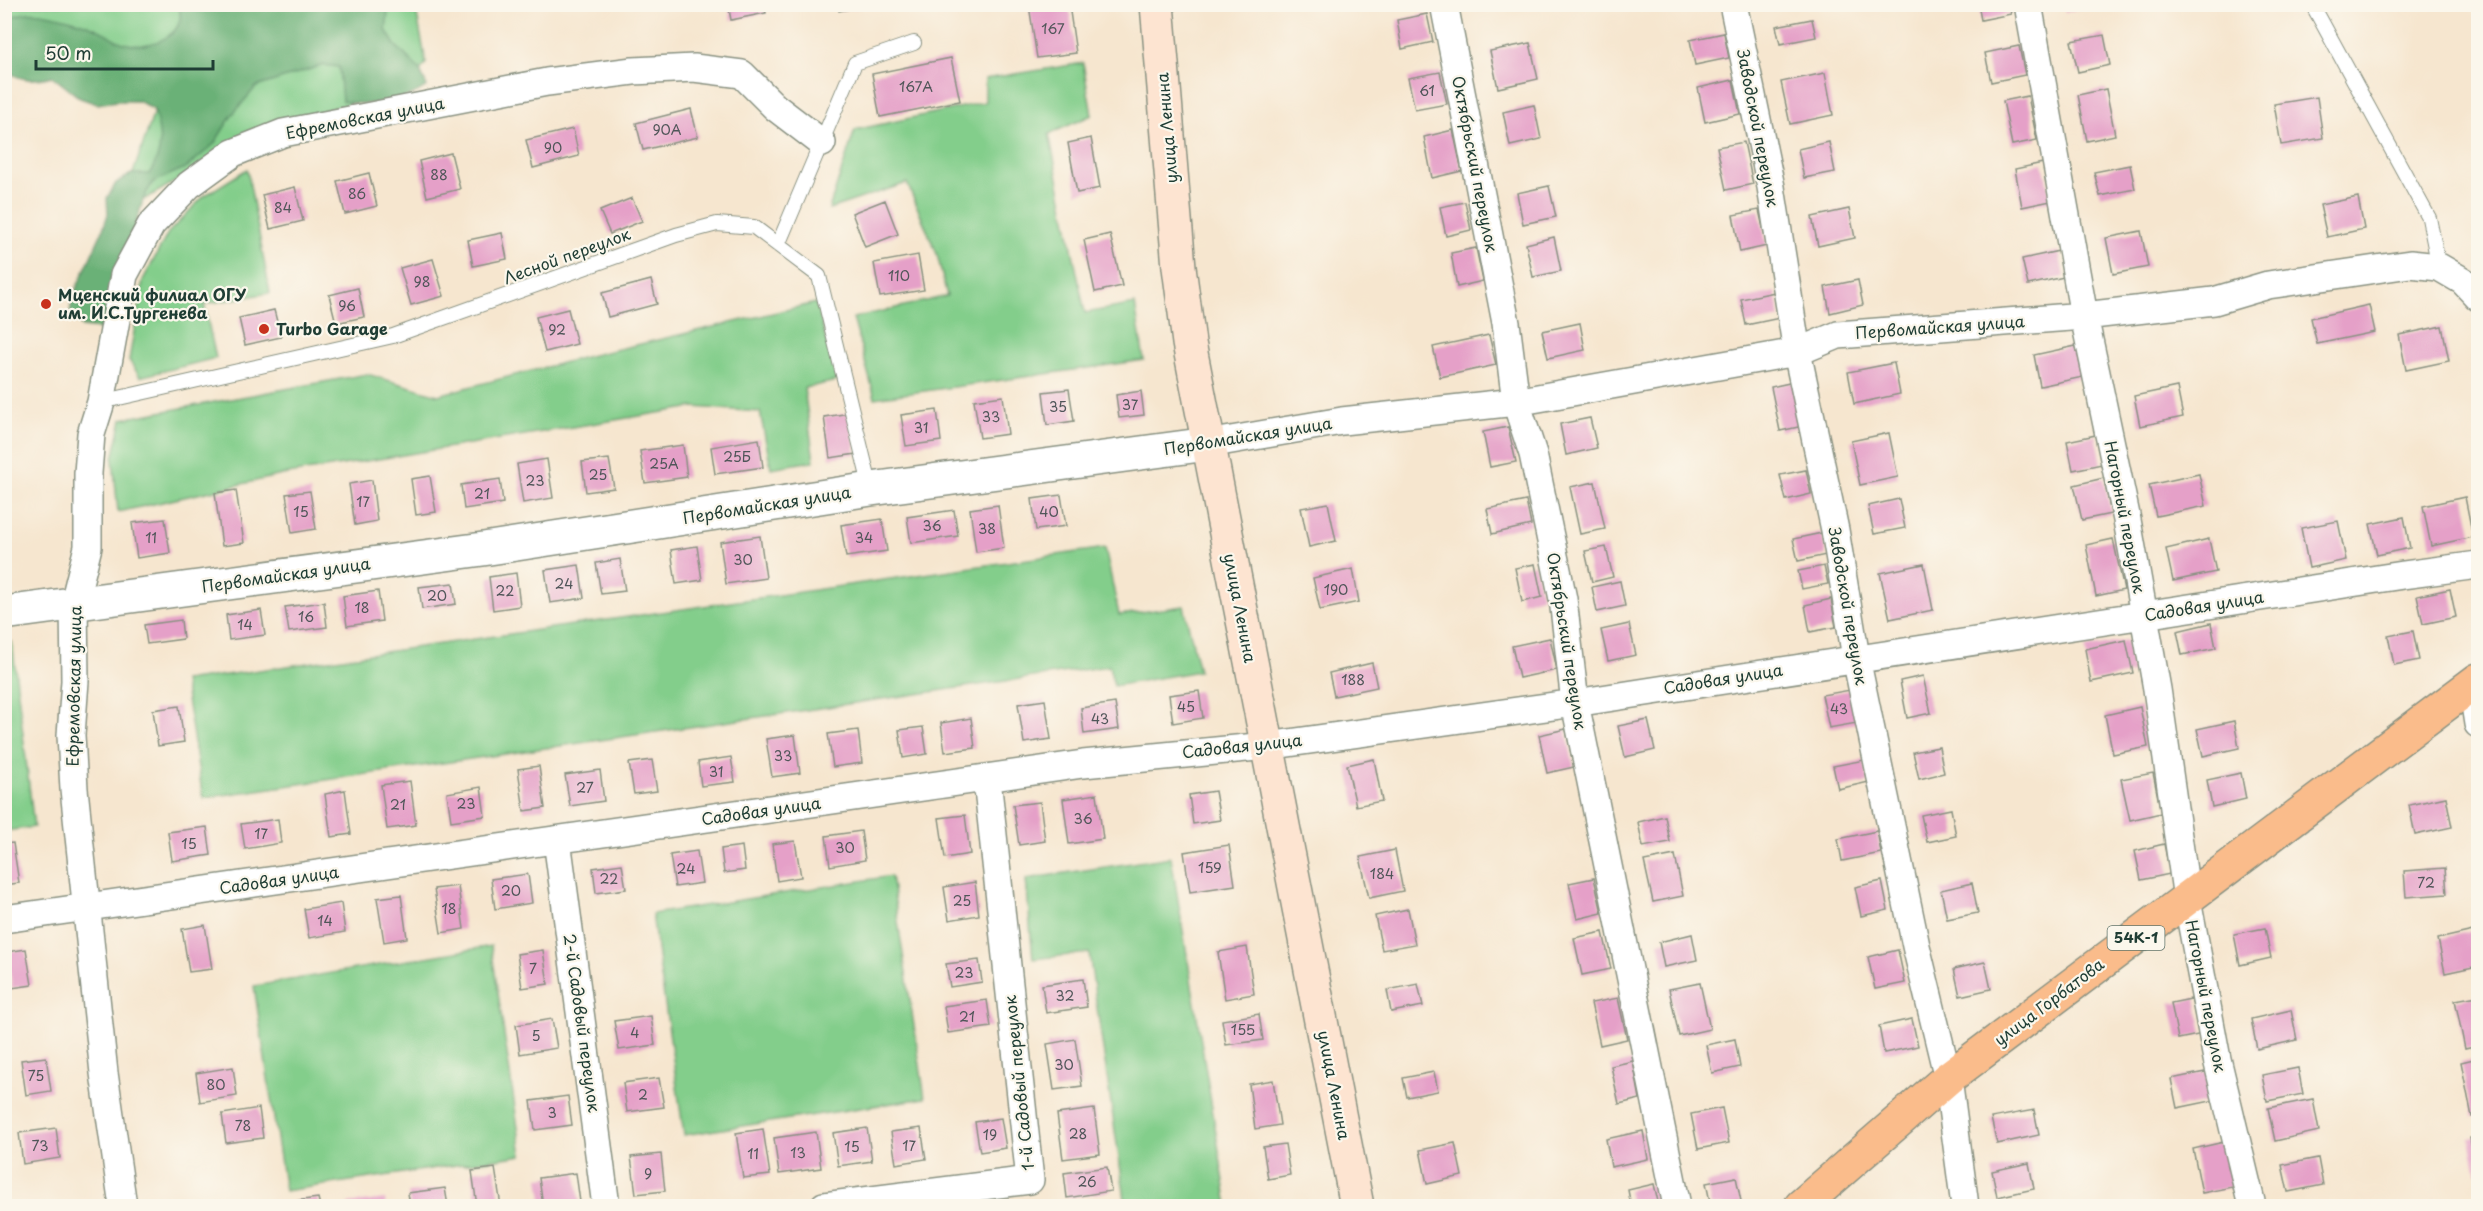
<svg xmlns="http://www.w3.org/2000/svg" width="2483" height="1211" viewBox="0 0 2483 1211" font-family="'Playpen Sans',sans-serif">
<rect width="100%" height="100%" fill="#fbf7ec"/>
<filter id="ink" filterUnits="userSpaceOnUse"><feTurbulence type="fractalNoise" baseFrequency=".0167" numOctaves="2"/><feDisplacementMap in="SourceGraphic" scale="12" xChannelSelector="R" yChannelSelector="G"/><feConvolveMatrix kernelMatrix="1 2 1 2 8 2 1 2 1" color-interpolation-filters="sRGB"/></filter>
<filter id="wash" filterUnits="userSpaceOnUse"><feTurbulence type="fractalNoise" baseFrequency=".008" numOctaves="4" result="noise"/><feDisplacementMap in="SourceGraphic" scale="24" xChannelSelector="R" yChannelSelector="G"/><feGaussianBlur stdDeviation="1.35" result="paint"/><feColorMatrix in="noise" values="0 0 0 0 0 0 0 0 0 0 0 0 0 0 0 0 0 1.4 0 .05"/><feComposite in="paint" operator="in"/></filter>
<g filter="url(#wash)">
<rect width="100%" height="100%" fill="#f6e6cf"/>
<path fill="#83ce8b" stroke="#518660" stroke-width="1.5" d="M415 4 426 63 407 88 275 124 119 214 161 92 5 42V5Z
M1083 63 1092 115 1049 134 1085 313 1135 304 1144 360 875 398 853 318 947 296 937 254 907 183 829 209 855 130 985 102V79Z
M247 169 270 293 204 304 216 358 140 377 129 360 143 280 168 233 204 196Z
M816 303 837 381 804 388 814 461 771 468 760 412 694 407 282 475 118 512 113 459 122 419 367 374 438 395 593 355Z
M1105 548 1119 615 1184 606 1199 671 1114 686 1109 666 203 798 184 681Z
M12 642 34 827 5 831 4 644Z
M1171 857 1228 1206H1126L1089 953 1033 959 1026 879Z
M891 876 925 1098 684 1135 652 914Z
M491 946 522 1155 285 1191 254 986Z"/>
<path fill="#6ab177" stroke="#447756" stroke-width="1.5" d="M178 5H384L388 12 386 30 395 45 419 69 427 86C403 103 371 107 342 101L339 67 323 65 256 87 232 115 214 144 187 167 153 182 144 197 108 314 100 329 82 327 70 314 72 298 102 232 108 214 107 198 116 183 131 174H149C164 153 161 134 154 110L139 101H117L97 104 80 98 52 76C33 81 21 81 5 70L4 19C17 15 28 11 41 13 58 16 79 21 95 28 105 32 114 40 124 43 146 51 191 36 178 5Z"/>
<g id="blocks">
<path fill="#e5a0c8" d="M728 4H764L766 13 731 20Z
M838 4H868V6L839 11Z
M1481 4H1508V6L1482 11Z
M1978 4H2009L2011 14 1981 20Z
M2064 4H2088L2089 7 2065 12Z
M1029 5H1069L1076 53 1037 58Z
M1427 14 1433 42 1402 49 1397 20Z
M1812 19 1816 37 1780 44 1776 26Z
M1724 33 1729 58 1695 65 1690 40Z
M2104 35 2110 65 2078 72 2071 41Z
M1530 43 1538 79 1498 88 1490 51Z
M2019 46 2025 75 1991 82 1985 53Z
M951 58 960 101 880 117 872 74Z
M1440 72 1447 104 1415 110 1408 78Z
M1825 73 1833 115 1790 124 1781 82Z
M1733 80 1740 114 1705 122 1698 88Z
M2106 89 2115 135 2087 141 2078 95Z
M2028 96 2037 140 2012 145 2003 101Z
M2317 97 2323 138 2281 145 2274 104Z
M1534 105 1541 139 1510 146 1503 112Z
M691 109 698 137 643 150 636 123Z
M573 129 579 156 533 168 526 140Z
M1453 130 1462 171 1432 178 1424 137Z
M1091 138 1100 188 1077 193 1068 143Z
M1744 142 1753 184 1726 190 1717 147Z
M1829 142 1835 172 1804 178 1798 149Z
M451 153 460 189 427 197 419 161Z
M2043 163 2051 201 2022 207 2015 169Z
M2130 165 2135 189 2100 196 2094 172Z
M369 173 377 206 345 214 337 181Z
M1549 186 1556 217 1523 224 1517 193Z
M295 187 303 221 270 229 262 195Z
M2358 197 2364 229 2327 237 2320 205Z
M632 198 642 221 610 234 600 211Z
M885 200 898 234 865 247 852 213Z
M1465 202 1471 230 1446 236 1440 207Z
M1849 209 1855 238 1818 246 1812 217Z
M1759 210 1767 246 1740 252 1733 215Z
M2141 231 2148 267 2113 274 2106 238Z
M502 233 507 259 473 266 468 240Z
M1110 234 1122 286 1095 292 1084 240Z
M1554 237 1561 271 1533 277 1526 244Z
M1476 248 1483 281 1457 287 1451 253Z
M2059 251 2064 277 2028 285 2022 259Z
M918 255 924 290 880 297 874 263Z
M433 259 444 296 411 305 400 268Z
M651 280 657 304 608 317 602 293Z
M1858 280 1863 305 1830 313 1825 287Z
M358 288 364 317 336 323 329 295Z
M1775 292 1780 318 1746 325 1741 299Z
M2369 305 2375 332 2317 344 2311 318Z
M568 309 577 344 545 352 536 317Z
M274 310 281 337 245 345 239 318Z
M1580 323 1585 350 1548 358 1542 331Z
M2442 326 2449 361 2406 370 2399 335Z
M1489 335 1496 365 1440 377 1433 347Z
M2076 346 2083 377 2040 386 2034 355Z
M1894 363 1900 394 1854 404 1848 372Z
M1794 382 1803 426 1780 431 1771 387Z
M2177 387 2183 417 2140 426 2134 396Z
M1069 389 1074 421 1047 425 1043 392Z
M1141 391 1144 415 1119 418 1116 395Z
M1003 396 1008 434 980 438 974 400Z
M937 410 941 441 906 446 901 415Z
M850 413 856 454 830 458 824 417Z
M1590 418 1597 448 1566 455 1560 424Z
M1508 427 1516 462 1490 467 1483 432Z
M1889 433 1898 477 1860 485 1851 441Z
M2096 435 2102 464 2073 470 2067 441Z
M759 439 763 467 715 474 711 447Z
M683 445 687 477 645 483 640 451Z
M547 459 553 498 523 503 517 464Z
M609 459 614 488 586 492 582 462Z
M1806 470 1811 494 1786 500 1780 475Z
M2199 474 2206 506 2156 516 2149 485Z
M430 476 436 512 416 515 411 479Z
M2104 478 2111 514 2082 520 2074 485Z
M500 479 503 503 464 509 461 485Z
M372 480 377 521 355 525 349 484Z
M1595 482 1605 529 1580 534 1570 487Z
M236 490 244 543 222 546 215 493Z
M310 491 316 529 292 533 286 494Z
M1061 495 1066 526 1036 530 1032 499Z
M2465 497 2473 537 2431 546 2423 506Z
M1899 499 1905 528 1874 534 1868 506Z
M1526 501 1531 525 1492 534 1487 509Z
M1328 503 1336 541 1309 547 1301 508Z
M998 505 1004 548 976 552 970 509Z
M954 510 958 536 911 543 907 517Z
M2404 517 2410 548 2377 555 2370 524Z
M165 519 170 553 137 558 132 523Z
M882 519 887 551 846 557 841 525Z
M2338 521 2346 560 2309 568 2301 528Z
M1822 533 1826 555 1798 561 1793 539Z
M760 536 766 578 726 584 720 542Z
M2113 539 2124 590 2096 596 2086 545Z
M2209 539 2216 572 2173 581 2166 549Z
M697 546 702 580 676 584 671 550Z
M1606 547 1613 577 1592 582 1585 551Z
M620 559 625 591 601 594 596 563Z
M1535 564 1542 597 1522 602 1515 568Z
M1924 564 1933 610 1890 619 1880 573Z
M579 565 584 598 550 603 545 570Z
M1824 566 1828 584 1802 589 1798 571Z
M1353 569 1359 602 1320 610 1313 578Z
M516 573 520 606 493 610 489 577Z
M1620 581 1625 606 1597 612 1592 587Z
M453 583 456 604 422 609 419 587Z
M2450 589 2456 617 2423 624 2417 596Z
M378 591 382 621 347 626 343 596Z
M1831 599 1836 627 1810 632 1805 605Z
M324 602 327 627 289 632 285 607Z
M261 610 265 635 229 640 226 615Z
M181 620 183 639 147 644 144 625Z
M2211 623 2216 648 2182 655 2177 631Z
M1629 624 1636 655 1608 661 1601 630Z
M2413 631 2419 660 2394 665 2388 636Z
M1550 638 1557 670 1519 678 1512 646Z
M2126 640 2133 673 2091 682 2085 649Z
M1372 663 1377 687 1334 696 1329 673Z
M1923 676 1931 713 1907 718 1900 681Z
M1850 690 1857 723 1829 728 1822 695Z
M1199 691 1203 718 1173 723 1169 695Z
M1045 700 1051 739 1024 743 1018 704Z
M1115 703 1119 729 1084 734 1081 708Z
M179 706 184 742 158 746 153 710Z
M2140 707 2148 747 2113 754 2105 715Z
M971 718 975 748 945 752 941 723Z
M1648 720 1655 750 1625 757 1618 726Z
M2234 721 2239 748 2203 756 2197 729Z
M923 727 927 754 903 758 899 730Z
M1566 729 1574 767 1547 773 1539 735Z
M858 730 862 763 833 767 828 734Z
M795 735 800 773 772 777 766 739Z
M1939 747 1944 773 1919 779 1913 752Z
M731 757 735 782 701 786 698 762Z
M1374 759 1382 801 1356 806 1347 765Z
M652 760 657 791 634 794 629 763Z
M1864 760 1869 782 1838 789 1833 766Z
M539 766 545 808 524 811 518 769Z
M600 770 604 801 570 806 565 775Z
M2153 773 2161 813 2130 820 2121 779Z
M2241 773 2246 799 2212 807 2207 780Z
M410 781 416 825 387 829 381 785Z
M481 787 485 816 451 821 447 793Z
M345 790 351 834 331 837 325 794Z
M1215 791 1220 820 1193 824 1189 795Z
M1097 794 1103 839 1069 844 1063 799Z
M2446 797 2452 827 2415 835 2409 805Z
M1040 802 1045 841 1019 845 1013 805Z
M1951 809 1956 836 1927 842 1921 815Z
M965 815 970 854 945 858 939 818Z
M1665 816 1670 842 1643 847 1638 822Z
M278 819 281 843 245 849 241 824Z
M207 827 211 855 172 861 168 832Z
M861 831 865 860 830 866 826 836Z
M1877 831 1881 853 1842 861 1838 839Z
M795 841 801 877 777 881 772 844Z
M13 843 19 883 4 885V844Z
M2164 844 2170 874 2141 880 2135 851Z
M1229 845 1235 885 1190 892 1184 852Z
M742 846 745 870 724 873 721 849Z
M1395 850 1403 891 1369 898 1360 857Z
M697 851 702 883 675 887 670 855Z
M1675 855 1683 896 1653 902 1644 861Z
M622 864 626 889 596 893 593 868Z
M2445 868 2447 894 2406 897 2404 871Z
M528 874 532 903 495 909 491 879Z
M1594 878 1602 913 1577 919 1569 883Z
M1882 881 1888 910 1861 916 1855 887Z
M975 882 979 915 949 920 944 887Z
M1972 883 1978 913 1947 919 1941 890Z
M458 886 464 929 441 933 434 889Z
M401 895 407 938 384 942 377 898Z
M341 903 345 932 309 938 304 909Z
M1408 909 1415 944 1382 950 1375 916Z
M205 925 212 969 189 972 182 929Z
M2265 928 2271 958 2240 965 2234 934Z
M2473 931 2478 966 2445 973 2438 939Z
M1603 932 1611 969 1582 975 1574 938Z
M1692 934 1697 960 1664 967 1659 942Z
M1247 947 1254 994 1225 999 1218 952Z
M26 949 32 985 12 988 7 952Z
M543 950 548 984 522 988 517 954Z
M1898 950 1905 983 1875 989 1868 957Z
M979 960 982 982 950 987 946 964Z
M1985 962 1991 989 1960 996 1954 969Z
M1083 979 1087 1007 1046 1013 1042 985Z
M1700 983 1710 1029 1679 1036 1669 989Z
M1418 984 1423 1006 1391 1012 1387 990Z
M2478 996V1046L2465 1049 2455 1000Z
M1618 998 1627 1039 1600 1045 1591 1003Z
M2196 998 2203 1034 2178 1039 2171 1003Z
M987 1000 991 1027 948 1033 944 1006Z
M2291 1010 2297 1040 2257 1049 2251 1019Z
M1259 1014 1263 1040 1226 1045 1222 1020Z
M651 1016 655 1045 619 1050 614 1021Z
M552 1019 557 1048 520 1054 516 1025Z
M1912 1019 1918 1046 1884 1053 1879 1026Z
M1075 1039 1082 1086 1054 1090 1047 1044Z
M1735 1039 1740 1067 1712 1073 1706 1045Z
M46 1057 51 1091 26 1095 21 1060Z
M2478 1058V1115L2472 1117 2461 1062Z
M1633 1061 1640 1099 1619 1104 1611 1066Z
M233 1067 237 1096 200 1102 196 1073Z
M2298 1068 2303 1094 2267 1101 2262 1075Z
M2210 1071 2216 1100 2177 1108 2171 1079Z
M1434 1072 1438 1091 1407 1097 1403 1078Z
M659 1078 664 1107 627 1112 623 1083Z
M1273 1080 1280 1125 1255 1129 1249 1084Z
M568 1096 572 1125 535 1130 531 1101Z
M2313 1099 2319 1131 2275 1141 2268 1108Z
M259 1108 263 1138 226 1143 222 1114Z
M1722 1108 1729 1143 1698 1149 1691 1114Z
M1094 1109 1100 1154 1063 1159 1057 1114Z
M2034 1110 2039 1135 1997 1144 1991 1118Z
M1001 1118 1006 1148 980 1152 975 1122Z
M56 1128 60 1158 23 1164 19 1133Z
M867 1128 872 1161 838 1166 833 1133Z
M921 1128 926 1159 896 1164 891 1132Z
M763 1129 770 1175 743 1178 736 1133Z
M1643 1131 1648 1159 1611 1167 1606 1139Z
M816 1132 821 1168 779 1174 774 1138Z
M2478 1136V1174H2477L2470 1138Z
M2224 1142 2233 1187 2202 1193 2193 1149Z
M1455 1143 1462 1176 1427 1184 1420 1150Z
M1285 1144 1290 1175 1268 1179 1263 1147Z
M661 1154 665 1191 636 1194 631 1157Z
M2318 1158 2323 1185 2288 1192 2282 1165Z
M2029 1163 2034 1189 1997 1197 1992 1171Z
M1107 1167 1111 1191 1067 1198 1064 1173Z
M495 1168 501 1206H477L472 1171Z
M576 1173 580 1202 543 1206 539 1178Z
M1736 1177 1742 1206H1711L1706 1183Z
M1654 1184 1659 1206H1631L1628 1190Z
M445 1188 448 1206H410L408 1193Z
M318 1198 320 1206H296L295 1201Z
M385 1199 386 1206H348V1204Z"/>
</g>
</g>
<g filter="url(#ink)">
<use href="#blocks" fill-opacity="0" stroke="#8a9282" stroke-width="1.5"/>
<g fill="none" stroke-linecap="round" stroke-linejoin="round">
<defs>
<path id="service" d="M2312 4 2429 218 2439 267
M778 245 855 63 914 43
M101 402 393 336 676 235 717 224 754 227 819 276 871 489"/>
<path id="minor" d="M1444 4 1506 323 1516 402 1533 454 1563 599 1575 703 1677 1206
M1733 4 1771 187 1797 352 1835 530 1856 658 1916 946 1948 1078 1965 1206
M2028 4 2084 316 2127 520 2157 689 2187 899 2217 1059 2252 1206
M1208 444 1342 421 1516 402 1797 352 1838 335 2084 316 2214 301 2268 285 2410 264 2439 267 2463 281 2478 297
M2472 685 2478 724
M557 840 606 1206
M4 919 1083 764 1267 746 1575 703 2403 575 2478 565
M123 1206 104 1073 74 789 71 735 75 681 74 603 88 547V473L91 434 101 402 124 275 151 225 189 185 233 153 283 133 547 82 633 71 694 68 742 74 775 107 822 143
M824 1206 1030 1180 987 779"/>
<path id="tertiary" d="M4 613 483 549 871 489 1208 444"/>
<path id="secondary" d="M1157 4 1179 267 1189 343 1357 1206"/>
<path id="primary" d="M1801 1206 1948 1078 2478 680"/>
</defs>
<use href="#service" stroke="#8a9282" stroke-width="16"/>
<use href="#minor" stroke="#8a9282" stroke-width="30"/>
<use href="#tertiary" stroke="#8a9282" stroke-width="36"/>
<use href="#secondary" stroke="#8a9282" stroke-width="36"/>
<use href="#primary" stroke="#8a9282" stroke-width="36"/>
<use href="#service" stroke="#fff" stroke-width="14"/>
<use href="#minor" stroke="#fff" stroke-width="27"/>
<use href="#tertiary" stroke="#fff" stroke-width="33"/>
<use href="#secondary" stroke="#fde4d1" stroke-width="33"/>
<use href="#primary" stroke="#fabc8b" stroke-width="33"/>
</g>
</g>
<g fill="#c8321e" stroke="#fbf7ec" stroke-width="2">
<circle cx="46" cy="304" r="6"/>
<circle cx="264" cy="329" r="6"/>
</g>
<g text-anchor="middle" stroke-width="4.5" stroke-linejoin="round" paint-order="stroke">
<g font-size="14" fill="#505659">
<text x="1053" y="34">167</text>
<text x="916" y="92">167А</text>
<text x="1427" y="96">61</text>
<text x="667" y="135">90А</text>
<text x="553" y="153">90</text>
<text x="439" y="180">88</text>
<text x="357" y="199">86</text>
<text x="283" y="213">84</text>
<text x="899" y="281">110</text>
<text x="422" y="287">98</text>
<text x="347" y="311">96</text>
<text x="557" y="335">92</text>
<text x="1130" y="410">37</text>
<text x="1058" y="412">35</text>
<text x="991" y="422">33</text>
<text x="921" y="433">31</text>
<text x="737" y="462">25Б</text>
<text x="664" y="469">25А</text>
<text x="598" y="480">25</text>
<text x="535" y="486">23</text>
<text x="482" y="499">21</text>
<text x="363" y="507">17</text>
<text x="301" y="517">15</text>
<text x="1049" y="517">40</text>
<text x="932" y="531">36</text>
<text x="987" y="534">38</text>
<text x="151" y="543">11</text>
<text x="864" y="543">34</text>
<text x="743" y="565">30</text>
<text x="564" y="589">24</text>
<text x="1336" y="595">190</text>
<text x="505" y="596">22</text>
<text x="437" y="601">20</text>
<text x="362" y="613">18</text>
<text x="306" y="622">16</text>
<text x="245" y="630">14</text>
<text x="1353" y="685">188</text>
<text x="1186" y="712">45</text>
<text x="1839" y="714">43</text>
<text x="1100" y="724">43</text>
<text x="783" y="761">33</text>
<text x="716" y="777">31</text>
<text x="585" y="793">27</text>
<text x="466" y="809">23</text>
<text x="398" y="810">21</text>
<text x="1083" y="824">36</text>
<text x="261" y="839">17</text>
<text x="189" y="849">15</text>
<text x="845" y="853">30</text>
<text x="1210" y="873">159</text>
<text x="686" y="874">24</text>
<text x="1382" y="879">184</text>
<text x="609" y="884">22</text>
<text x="2426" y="888">72</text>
<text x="511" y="896">20</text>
<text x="962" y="906">25</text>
<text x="449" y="914">18</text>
<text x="325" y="926">14</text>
<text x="533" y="974">7</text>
<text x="964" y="978">23</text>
<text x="1065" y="1001">32</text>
<text x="967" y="1022">21</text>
<text x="1243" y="1035">155</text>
<text x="635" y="1038">4</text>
<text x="536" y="1041">5</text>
<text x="1064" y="1070">30</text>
<text x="36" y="1081">75</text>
<text x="216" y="1090">80</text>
<text x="643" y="1100">2</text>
<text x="552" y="1118">3</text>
<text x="243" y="1131">78</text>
<text x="1078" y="1139">28</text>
<text x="990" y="1140">19</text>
<text x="40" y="1151">73</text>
<text x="909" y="1151">17</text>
<text x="852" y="1152">15</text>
<text x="798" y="1158">13</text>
<text x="753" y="1159">11</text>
<text x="648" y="1179">9</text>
<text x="1087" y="1187">26</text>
</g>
<rect fill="#fbf7ec" stroke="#61756b" stroke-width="1.5" x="2107.5" y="926" width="57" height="24" rx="4.5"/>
<g font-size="15" font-weight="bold" fill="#1f3d34">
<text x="2136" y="943">54К-1</text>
</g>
<g font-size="16" fill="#1f3d34" stroke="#fbf7ec">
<text transform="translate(365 118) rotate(-11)" y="6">Ефремовская улица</text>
<text transform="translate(1167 128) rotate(-95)" y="6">улица Ленина</text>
<text transform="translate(1758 128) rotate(79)" y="6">Заводской переулок</text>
<text transform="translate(1475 164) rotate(79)" y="6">Октябрьский переулок</text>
<text transform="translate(567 256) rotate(-20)" y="6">Лесной переулок</text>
<text transform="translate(1940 327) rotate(-4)" y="6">Первомайская улица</text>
<text transform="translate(1248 436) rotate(-9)" y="6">Первомайская улица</text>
<text transform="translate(767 505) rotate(-9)" y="6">Первомайская улица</text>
<text transform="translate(2125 517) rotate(79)" y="6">Нагорный переулок</text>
<text transform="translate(286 575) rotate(-8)" y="6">Первомайская улица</text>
<text transform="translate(1848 606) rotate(80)" y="6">Заводской переулок</text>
<text transform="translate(2204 606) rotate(-9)" y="6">Садовая улица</text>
<text transform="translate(1240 608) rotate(79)" y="6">улица Ленина</text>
<text transform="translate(1567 641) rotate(81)" y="6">Октябрьский переулок</text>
<text transform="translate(1723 679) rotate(-9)" y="6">Садовая улица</text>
<text transform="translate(74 686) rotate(-89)" y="6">Ефремовская улица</text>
<text transform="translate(1242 746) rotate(-6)" y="6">Садовая улица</text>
<text transform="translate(761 811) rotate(-8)" y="6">Садовая улица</text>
<text transform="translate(279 880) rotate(-8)" y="6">Садовая улица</text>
<text transform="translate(2206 996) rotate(79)" y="6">Нагорный переулок</text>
<text transform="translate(2049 1002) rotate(-37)" y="6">улица Горбатова</text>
<text transform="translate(582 1023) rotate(82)" y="6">2-й Садовый переулок</text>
<text transform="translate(1019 1083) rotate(-96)" y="6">1-й Садовый переулок</text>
<text transform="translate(1334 1085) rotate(79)" y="6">улица Ленина</text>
</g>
<g font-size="16" font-weight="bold" fill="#1f3d34" stroke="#fbf7ec" text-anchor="start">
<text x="58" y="301">Мценский филиал ОГУ<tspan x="58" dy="18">им. И.С.Тургенева</tspan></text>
<text x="276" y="335">Turbo Garage</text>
</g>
</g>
<rect width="2483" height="1211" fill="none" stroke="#fbf7ec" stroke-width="24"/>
<path d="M36 60v9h177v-9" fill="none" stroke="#1f3d34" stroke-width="3"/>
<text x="45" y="60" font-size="18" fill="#1f3d34" stroke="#fbf7ec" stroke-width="4.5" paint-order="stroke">50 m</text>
</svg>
